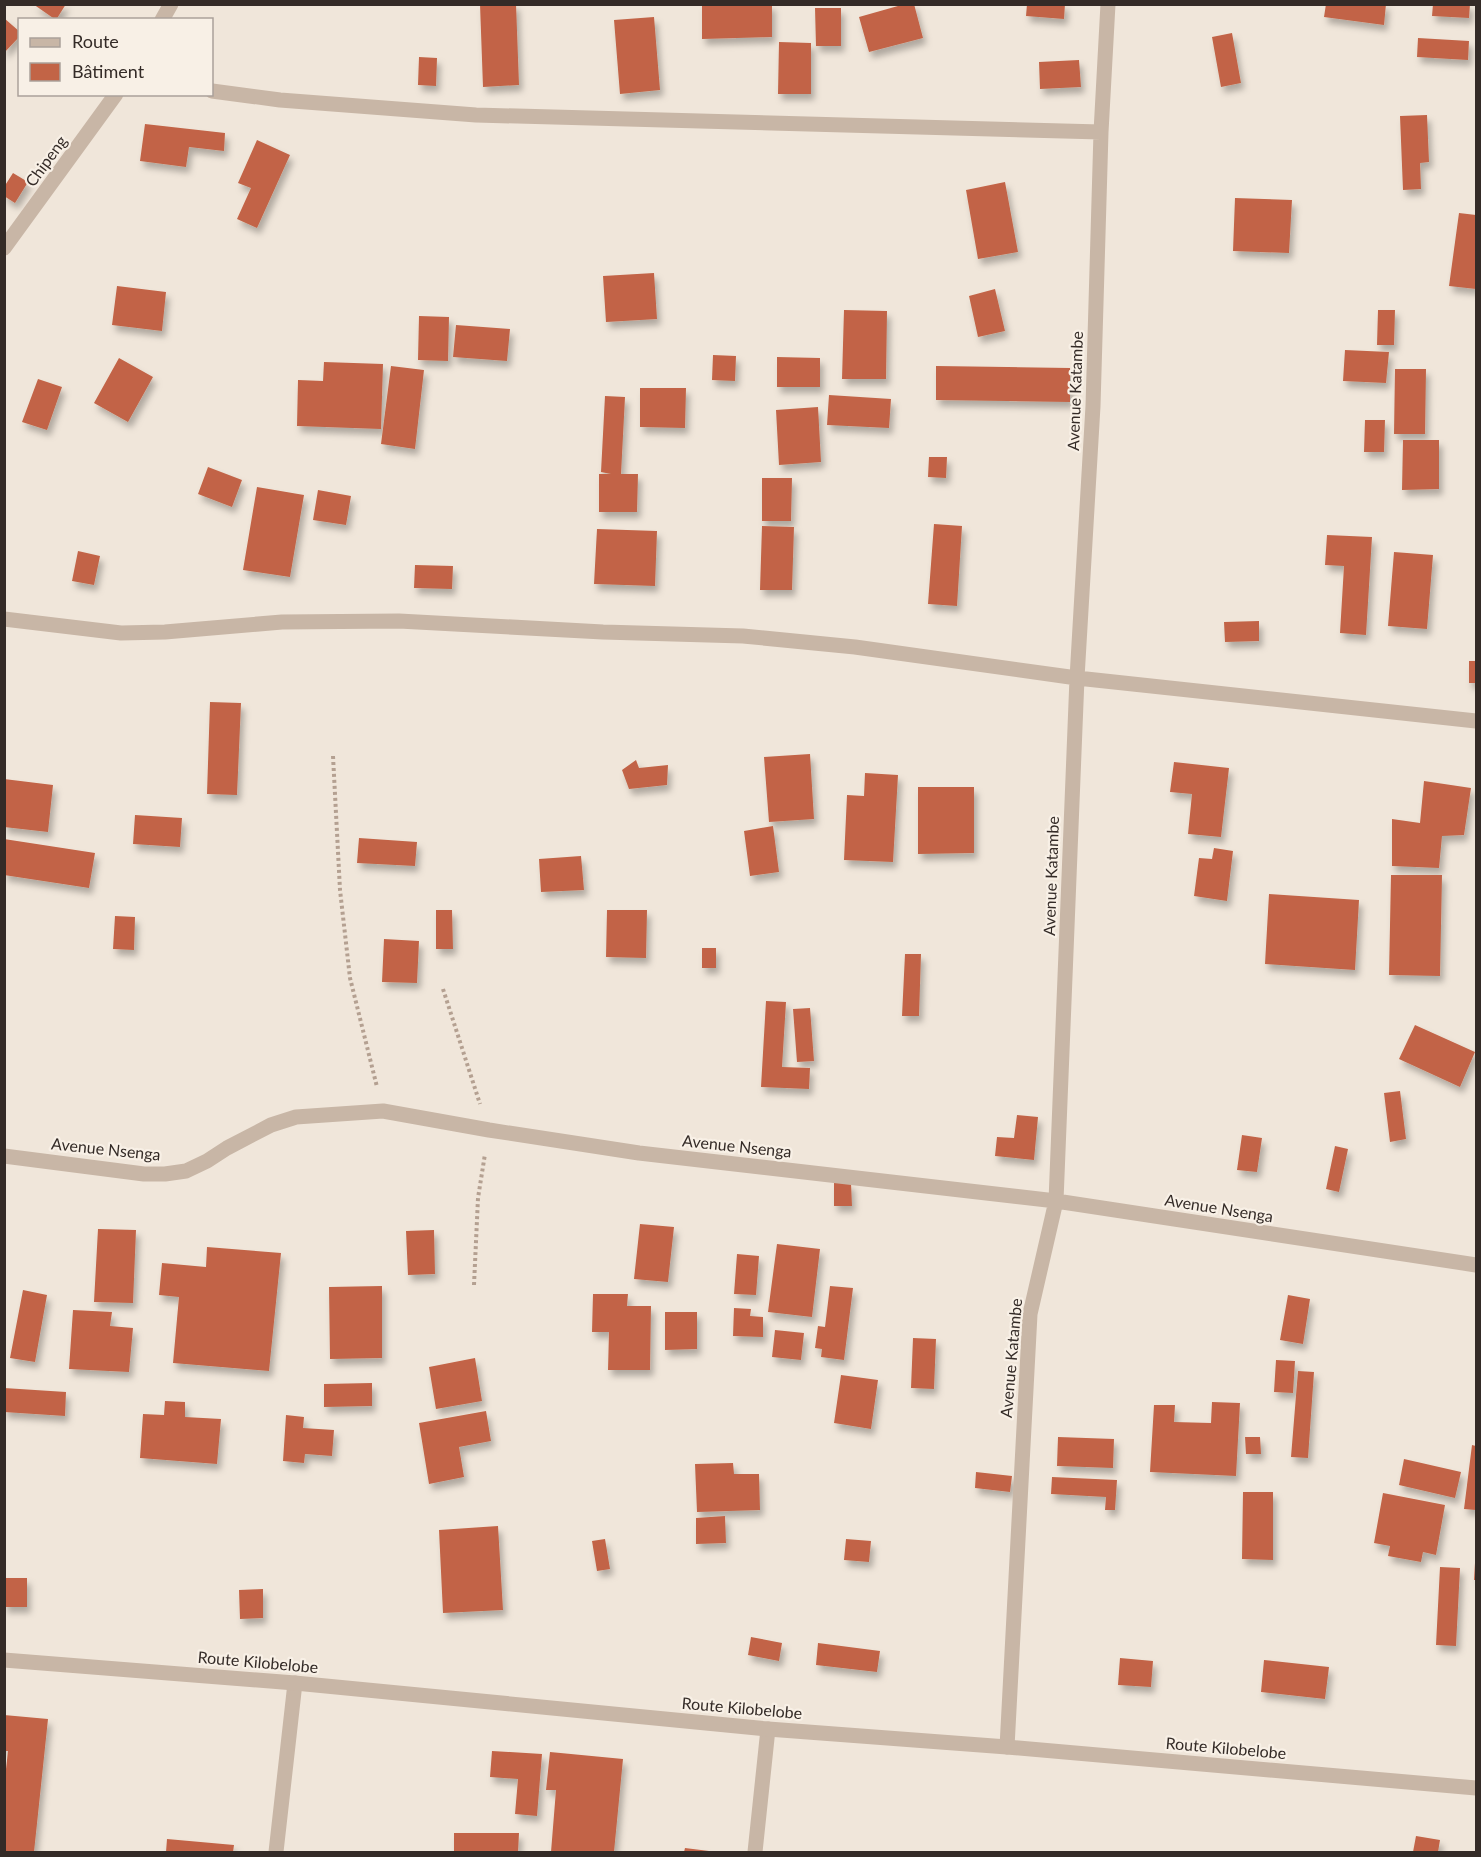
<svg xmlns="http://www.w3.org/2000/svg" width="1481" height="1857" viewBox="0 0 1481 1857" font-family="Lato,sans-serif">
<defs>
<filter id="shadow"><feDropShadow dx="3.5" dy="6" stdDeviation="3" flood-color="#0004"/></filter>
</defs>
<rect width="100%" height="100%" fill="#f0e6da"/>
<path fill="#c26446" filter="url(#shadow)" d="M33 4H66L56 20Z
M480 4H516L519 85 483 87Z
M702 4H772V37L702 39Z
M905 4H914L923 38 869 52 859 17Z
M1027 4H1065L1064 19 1026 16Z
M1326 4H1386L1384 25 1324 17Z
M1433 4H1470L1469 18 1432 16Z
M815 8H841V46H816Z
M654 17 660 90 620 94 614 20Z
M4 18 20 32V36L4 53Z
M1232 33 1241 83 1221 87 1212 37Z
M1418 38 1469 41 1468 60 1417 57Z
M779 42 811 43V94H778Z
M419 57 437 58 436 86 418 85Z
M1079 60 1081 87 1040 89 1039 62Z
M1427 115 1429 162 1420 163 1421 189 1403 190 1400 116Z
M145 124 225 133 224 151 189 147 186 167 140 161Z
M257 140 290 155 257 228 237 219 251 188 238 183Z
M13 173 28 182 15 203 4 196V187Z
M1005 182 1018 252 978 259 966 190Z
M1235 198 1292 200 1289 253 1233 251Z
M1459 213 1476 215V289L1449 286Z
M654 273 657 319 606 322 603 276Z
M117 286 166 292 162 331 112 325Z
M995 289 1005 331 978 337 969 296Z
M844 310 887 311 886 379H842Z
M1378 310H1395L1394 345H1377Z
M419 316 449 317 448 361 418 360Z
M456 325 510 329 507 361 453 357Z
M1345 350 1389 352 1386 383 1343 381Z
M713 355 736 356 735 381 712 380Z
M777 357 820 358V387H777Z
M119 358 153 377 128 422 94 403Z
M324 362 383 364 381 429 297 426 298 380 323 381Z
M391 366 424 370 415 449 381 444Z
M936 366 1070 368V402L936 400Z
M1395 369H1426L1425 434H1394Z
M38 379 62 387 47 430 22 422Z
M640 388H686L685 428 640 427Z
M829 395 891 399 889 428 827 425Z
M605 396 625 397 621 474H638L637 512H599V474H611L601 472Z
M818 407 821 462 779 465 776 410Z
M1365 420H1385L1384 452H1364Z
M1403 440H1439V489L1402 490Z
M929 457H947L946 478 928 477Z
M208 467 242 480 232 507 198 494Z
M762 478H792L791 521H762Z
M257 487 304 495 290 577 243 570Z
M318 490 351 496 346 525 313 520Z
M934 524 962 526 957 606 928 604Z
M762 526 794 527 792 590H760Z
M597 529 657 531 655 586 594 584Z
M1327 535 1372 537 1366 635 1340 633 1344 566 1325 565Z
M78 551 100 556 94 585 72 581Z
M1394 552 1433 555 1427 629 1388 626Z
M415 565 453 566 452 589 414 588Z
M1259 621V641L1225 642 1224 622Z
M1469 661H1476V683H1469Z
M210 702 241 703 237 795 207 794Z
M810 754 814 819 769 822 764 757Z
M636 760 639 768 668 765 667 785 629 789 622 770Z
M1174 762 1229 768 1221 837 1188 834 1192 794 1170 792Z
M865 773 898 775 893 862 844 860 847 795 864 796Z
M4 779 53 785 48 832 4 827Z
M1424 781 1471 788 1464 835 1442 836 1439 868 1392 866V819L1420 823Z
M918 787H974V853L918 854Z
M135 815 182 818 180 847 133 844Z
M773 826 779 872 750 876 744 831Z
M359 838 417 842 415 866 357 863Z
M4 839 95 853 89 888 4 875Z
M1214 848 1233 851 1227 901 1194 896 1199 858 1212 859Z
M581 856 584 890 541 892 539 859Z
M1391 875H1442L1440 976 1389 975Z
M1269 894 1359 900 1355 970 1265 964Z
M436 910H452L453 949H436Z
M607 910H647L646 958 606 957Z
M115 916 135 917 134 950 113 949Z
M384 939 419 941 417 983 382 982Z
M702 948H716V968H702Z
M905 954H921L919 1016H902Z
M766 1001 786 1002 782 1067 810 1068 809 1089 761 1087Z
M810 1008 814 1061 797 1062 793 1009Z
M1415 1025 1475 1052 1460 1087 1399 1059Z
M1400 1091 1406 1139 1390 1142 1384 1093Z
M1017 1115 1038 1117 1034 1160 995 1156 997 1137 1014 1138Z
M1242 1135 1262 1138 1257 1172 1237 1170Z
M1335 1146 1348 1149 1339 1192 1326 1189Z
M834 1183H851L852 1206H834Z
M640 1224 674 1227 668 1282 634 1279Z
M98 1229 136 1230 133 1303 94 1302Z
M434 1230 435 1274 408 1275 406 1231Z
M777 1244 820 1249 812 1317 768 1312Z
M207 1247 281 1253 269 1371 173 1363 179 1297 159 1295 162 1263 206 1267Z
M737 1254 759 1256 756 1295 734 1294Z
M382 1286V1358L330 1359 329 1287Z
M830 1286 853 1288 844 1360 821 1357 822 1349 815 1348 818 1326 825 1327Z
M23 1290 47 1295 35 1362 10 1358Z
M593 1294H628L627 1306H651L650 1370H608L609 1332H592Z
M1288 1295 1310 1299 1303 1344 1280 1340Z
M734 1308 751 1309 750 1316 763 1317V1337L733 1336Z
M73 1310 112 1312 110 1326 133 1328 129 1372 69 1369Z
M665 1312H697V1349L665 1350Z
M775 1330 804 1333 801 1360 772 1357Z
M913 1338 936 1339 934 1389 911 1388Z
M475 1358 482 1401 436 1409 429 1367Z
M1276 1360 1295 1361 1293 1393 1274 1392Z
M1298 1371 1314 1372 1308 1458 1291 1457Z
M841 1375 878 1380 871 1429 834 1423Z
M372 1383V1406L324 1407V1384Z
M4 1388 66 1392 65 1416 4 1412Z
M165 1401 185 1402V1417L221 1419 217 1464 140 1458 143 1414 164 1415Z
M1212 1402 1240 1403 1236 1476 1150 1472 1154 1405H1175L1174 1422 1211 1423Z
M486 1411 491 1441 459 1447 464 1477 429 1484 419 1423Z
M286 1415 304 1417 303 1428 334 1430 332 1456 305 1454 304 1463 283 1461Z
M1058 1437 1114 1439 1113 1468 1057 1466Z
M1245 1437H1260L1261 1454H1246Z
M1472 1445 1476 1446V1510L1464 1509Z
M1404 1459 1461 1472 1455 1498 1399 1485Z
M733 1463 734 1474H759L760 1510 697 1512 695 1464Z
M976 1472 1012 1476 1010 1492 975 1488Z
M1052 1477 1117 1480 1115 1510H1105L1106 1497 1051 1494Z
M1243 1492H1273V1560L1242 1559Z
M1383 1493 1445 1505 1436 1555 1423 1552 1421 1562 1388 1556 1390 1546 1374 1543Z
M725 1516 726 1543 696 1544V1518Z
M498 1526 503 1610 443 1613 439 1530Z
M605 1539 610 1569 597 1571 592 1541Z
M846 1539 871 1541 869 1562 844 1560Z
M1475 1563H1476V1580H1474Z
M1440 1567 1460 1568 1456 1646 1436 1645Z
M4 1578H27V1607H4Z
M263 1589V1618L240 1619 239 1590Z
M751 1637 782 1643 779 1661 748 1655Z
M818 1643 880 1651 877 1672 816 1665Z
M1120 1658 1153 1661 1151 1687 1118 1685Z
M1264 1660 1329 1667 1325 1699 1261 1692Z
M4 1715 48 1719 34 1852H4V1787L8 1751H4Z
M492 1751 542 1754 537 1816 515 1814 518 1779 490 1777Z
M550 1752 623 1759 614 1852H551L556 1790H546Z
M454 1833H519L518 1852H454Z
M1416 1836 1440 1840 1438 1852H1413Z
M167 1839 234 1845 233 1852H166Z
M685 1848 709 1851V1852H684Z"/>
<g fill="none" stroke-linecap="round" stroke-linejoin="round">
<path stroke="#b4a091" stroke-width="4" stroke-dasharray="3 3" stroke-linecap="butt" d="M333 756 340 890 350 978 377 1087
M443 989 480 1104
M474 1285 478 1198 485 1154"/>
<path stroke="#c8b6a6" stroke-width="15" d="M162 20 171 4
M212 91 280 100 476 115 1101 132
M4 248 116 94
M4 619 121 633 165 632 282 622 399 621 603 632 743 636 855 647 1077 678 1476 721
M4 1156 144 1174H165L186 1171 207 1161 227 1148 271 1125 296 1117 383 1111 489 1130 639 1153 1056 1201 1476 1265
M1007 1747 1030 1314 1056 1201 1077 678 1093 406 1101 132 1108 4
M276 1852 295 1683
M755 1852 768 1729"/>
<path stroke="#c8b6a6" stroke-width="15" d="M4 1660 295 1683 768 1729 1007 1747 1476 1788"/>
</g>
<g text-anchor="middle" stroke-width="4.5" stroke-linejoin="round" paint-order="stroke">
<g font-size="16" fill="#342b27" stroke="#f8f0e6">
<text transform="translate(46 161) rotate(-54)" y="6">Chipeng</text>
<text transform="translate(1075 391) rotate(-88)" y="6">Avenue Katambe</text>
<text transform="translate(1051 876) rotate(-88)" y="6">Avenue Katambe</text>
<text transform="translate(737 1146) rotate(6)" y="6">Avenue Nsenga</text>
<text transform="translate(106 1149) rotate(6)" y="6">Avenue Nsenga</text>
<text transform="translate(1219 1208) rotate(9)" y="6">Avenue Nsenga</text>
<text transform="translate(1011 1358) rotate(-85)" y="6">Avenue Katambe</text>
<text transform="translate(258 1662) rotate(5)" y="6">Route Kilobelobe</text>
<text transform="translate(742 1708) rotate(5)" y="6">Route Kilobelobe</text>
<text transform="translate(1226 1748) rotate(5)" y="6">Route Kilobelobe</text>
</g>
</g>
<rect width="1481" height="1857" fill="none" stroke="#342b27" stroke-width="12"/>
<rect x="18" y="18" width="195" height="78" fill="#f8f0e6" stroke="#aaa19a" stroke-width="1.5"/>
<rect x="30" y="38" width="30" height="9" fill="#c8b6a6" stroke="#aaa19a" stroke-width="1.5"/>
<text x="72" y="48" font-size="18" fill="#342b27">Route</text>
<rect x="30" y="63" width="30" height="18" fill="#c26446" stroke="#aaa19a" stroke-width="1.5"/>
<text x="72" y="78" font-size="18" fill="#342b27">Bâtiment</text>
</svg>
